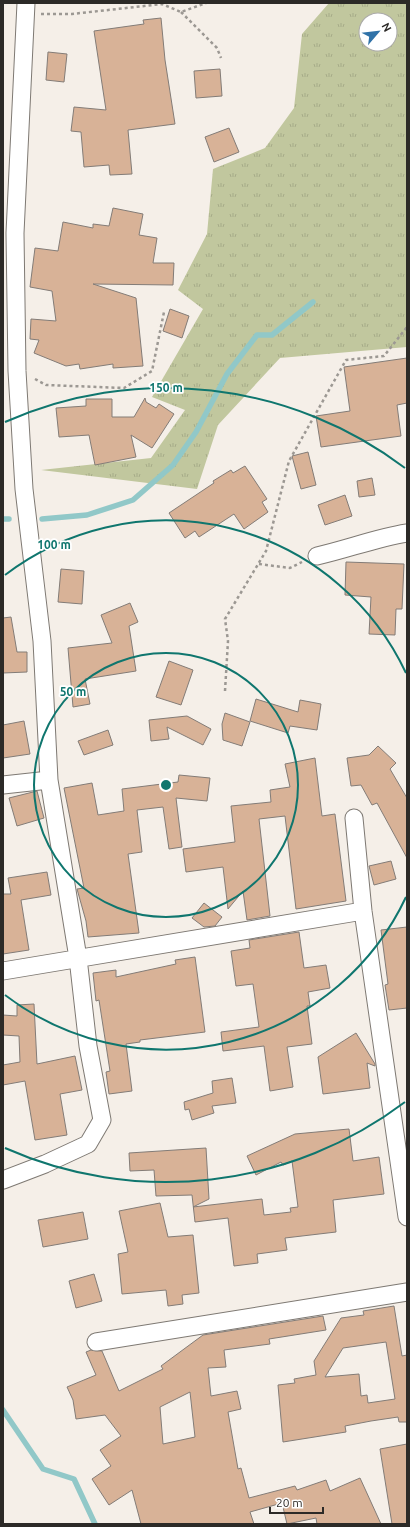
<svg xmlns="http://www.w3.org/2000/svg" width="410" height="1527" viewBox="0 0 410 1527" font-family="Ubuntu,sans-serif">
<defs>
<pattern id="grass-tufts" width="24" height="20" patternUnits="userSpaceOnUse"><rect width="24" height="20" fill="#c1c79e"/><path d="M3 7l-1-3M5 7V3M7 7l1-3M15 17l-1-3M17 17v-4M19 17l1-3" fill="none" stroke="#a6ab88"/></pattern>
</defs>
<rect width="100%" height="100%" fill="#f5efe8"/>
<path fill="url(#grass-tufts)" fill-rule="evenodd" d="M329 3H407V347L280 358 218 425 197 489 41 470 151 458 185 410 152 397 203 309 178 290 207 234 213 169 265 148 294 108 302 34ZM366 20H390V44H366Z"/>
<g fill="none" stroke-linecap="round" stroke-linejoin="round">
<path stroke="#91c8c8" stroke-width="5.5" d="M3 519H9
M42 519 87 515 133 500 173 465 196 432 227 374 257 335H272L313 302
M3 1410 43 1469 74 1479 95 1524"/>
</g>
<path fill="#d8b297" stroke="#837c77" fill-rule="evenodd" d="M161 18 165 60 175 124 128 130 132 174 110 175 109 165 84 167 81 132 71 131 74 107 106 110 94 31 144 24 143 20Z
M48 52 67 54 64 82 46 80Z
M220 69 222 96 196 98 194 71Z
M229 128 239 152 214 162 205 137Z
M113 208 143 214 139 235 157 238 153 263H174L173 285 93 284 136 298 143 366 113 368V364L80 369 79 364 66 366 34 353 39 340 30 339 31 319 56 321 52 291 30 287 35 248 58 251 63 222 93 228V224L109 226Z
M170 309 189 316 182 338 163 331Z
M407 358V403L397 405 401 436 321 447 316 416 350 411 344 367Z
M145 398 146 402 156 408 159 404 174 414 152 448 131 435 136 457 95 465 89 435 59 437 56 408 86 406V399H112V417H134Z
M308 452 316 485 301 489 292 456Z
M245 466 267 499 262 502 268 512 244 529 234 514 199 537 195 531 185 538 169 513 214 483 213 481 231 470 233 473Z
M372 478 375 495 359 497 357 481Z
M345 495 352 516 325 525 318 505Z
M346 562 404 564 402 609H396L395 635 369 634 371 597 345 595Z
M61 569 84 571 82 604 58 602Z
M130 603 138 622 129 626 136 671 85 679 90 704 73 707 68 648 112 643 101 615Z
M11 617 17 652H27V672L3 673V618Z
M169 661 193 670 181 705 156 697Z
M256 699 298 712 300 700 321 704 317 730 290 726 288 733 250 721Z
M225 713 250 722 242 746 223 740 222 724Z
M187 716 211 729 203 745 167 727 169 739 151 741 149 720Z
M24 721 30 754 3 758V725Z
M108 730 113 745 84 755 78 741Z
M378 746 396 763 390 769 407 798V858L377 803 372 805 361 785 351 786 347 758 369 755Z
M315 758 322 816 335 814 346 901 296 909 285 816 259 819 270 916 247 920 243 891 228 909 223 867 186 872 183 849 235 842 231 806 271 802 270 790 290 787 285 764Z
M179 775 210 778 207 801 176 798 182 847 169 849 163 807 137 810 142 852 128 854 139 933 88 937 86 921 77 889 84 888 64 788 92 783 98 815 124 811 122 789 178 782Z
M37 791 44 818 17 826 9 798Z
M391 861 396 879 374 885 369 866Z
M47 872 51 895 21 900 29 950 3 954V894H11L8 878Z
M204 903 222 917 215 926 204 927 192 918Z
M407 927V1008L389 1010 385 985 388 984 381 930Z
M299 932 304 968 326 965 330 988 308 992 310 1006H307L312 1044 287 1047 293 1087 270 1091 264 1046 223 1051 221 1032 259 1027 253 984 236 986 231 951 250 948 249 940Z
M195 957 205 1032 140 1040V1042L126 1044 132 1091 109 1094 106 1072 110 1071 99 1000 96 1001 93 973 116 970V977L176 964 175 960Z
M34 1004 37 1064 75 1056 82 1090 60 1094 67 1135 35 1140 25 1081 3 1085V1065L20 1062 19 1036 3 1035V1015L17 1016V1005Z
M356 1033 375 1064V1066L367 1063 370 1088 323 1094 318 1057Z
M232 1078 236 1103 212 1106 214 1113 192 1120 189 1109 185 1110 184 1102 213 1093 212 1081Z
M349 1129 353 1161 379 1157 384 1194 333 1200 336 1232 285 1238 287 1250 257 1254 258 1263 234 1266 228 1218 195 1222 192 1195 156 1196 154 1170 130 1171 129 1153 206 1148 209 1199 193 1207 262 1199 264 1215 291 1212 290 1208 298 1207 292 1161 283 1165 281 1162 256 1175 247 1156 295 1134Z
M160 1203 168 1237 193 1235 199 1293 182 1295 183 1304 168 1306 166 1290 122 1294 118 1254 128 1252 119 1211Z
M83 1212 88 1239 43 1247 38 1220Z
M94 1274 102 1301 76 1308 69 1281Z
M394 1306 402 1356 407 1355V1422H399L398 1417 371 1421 345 1426 346 1432 283 1442 278 1385 295 1383 294 1379 316 1375 314 1361 341 1318 364 1315 363 1311ZM386 1342 395 1399 368 1403 367 1395 361 1396 359 1374 325 1377 343 1348Z
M323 1316 326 1330 269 1339 270 1344 224 1350 226 1367 208 1368 211 1396 237 1391 241 1409 228 1412 238 1469 241 1468 249 1498 295 1486 297 1490 326 1480 330 1491 360 1478 381 1524H317L316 1518 287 1524 282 1503 250 1512 254 1524H141L132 1490 109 1505 92 1479 111 1466 100 1450 121 1436 105 1415 76 1419 73 1400 67 1387 96 1375 86 1352 91 1350 102 1351 119 1391 163 1369 161 1366 203 1335ZM190 1392 195 1437 163 1444 160 1407Z
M407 1444V1524H392L380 1449Z"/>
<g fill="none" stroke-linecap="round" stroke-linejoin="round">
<defs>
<path id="minor" d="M317 556C348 549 376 538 407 533
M3 785 49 780
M354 818 363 911 407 1217
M3 971 363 911
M3 1180 45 1164 88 1144 102 1120 88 1046 78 958 49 780 42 641 24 489 17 371 15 233 26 3
M96 1342 407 1292"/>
</defs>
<use href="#minor" stroke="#7e7973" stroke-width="19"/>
<path stroke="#9c9893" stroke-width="2.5" stroke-dasharray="3 3" stroke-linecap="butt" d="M181 12 217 48 221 58
M41 14H72L162 4 181 12 206 3
M35 379 46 385 124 388 152 371 164 312
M259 564 290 568 302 562
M225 691 228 641 225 619 266 551 289 461 346 360 384 356 407 327"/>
<use href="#minor" stroke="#fff" stroke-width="17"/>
</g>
<g fill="none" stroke="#0f766e" stroke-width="2">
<circle cx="166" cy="785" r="132"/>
<path d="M406 897A265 265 0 0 1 5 995M5 575A265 265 0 0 1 406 673"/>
<path d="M405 1102A397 397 0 0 1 5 1148M5 422A397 397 0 0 1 405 468"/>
</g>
<circle cx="166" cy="785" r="6" fill="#0f766e" stroke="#fff" stroke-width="2"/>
<g font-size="12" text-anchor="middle" font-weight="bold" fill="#0f766e" stroke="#fff" stroke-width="3.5" stroke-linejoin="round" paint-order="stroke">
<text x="166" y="392">150 m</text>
<text x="54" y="549">100 m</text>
<text x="73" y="696">50 m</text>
</g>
<rect width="410" height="1527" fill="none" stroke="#2c2a27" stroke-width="8"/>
<g transform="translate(378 32) rotate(62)"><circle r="19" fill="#ffffff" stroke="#abaaa9"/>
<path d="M0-3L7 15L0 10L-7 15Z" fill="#3072a8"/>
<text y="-6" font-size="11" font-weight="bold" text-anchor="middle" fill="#2c2a27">N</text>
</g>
<path d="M270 1507v6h53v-6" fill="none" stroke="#2c2a27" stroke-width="2"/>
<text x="276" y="1507" font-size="12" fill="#2c2a27" stroke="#ffffff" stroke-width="3" paint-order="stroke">20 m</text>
</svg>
